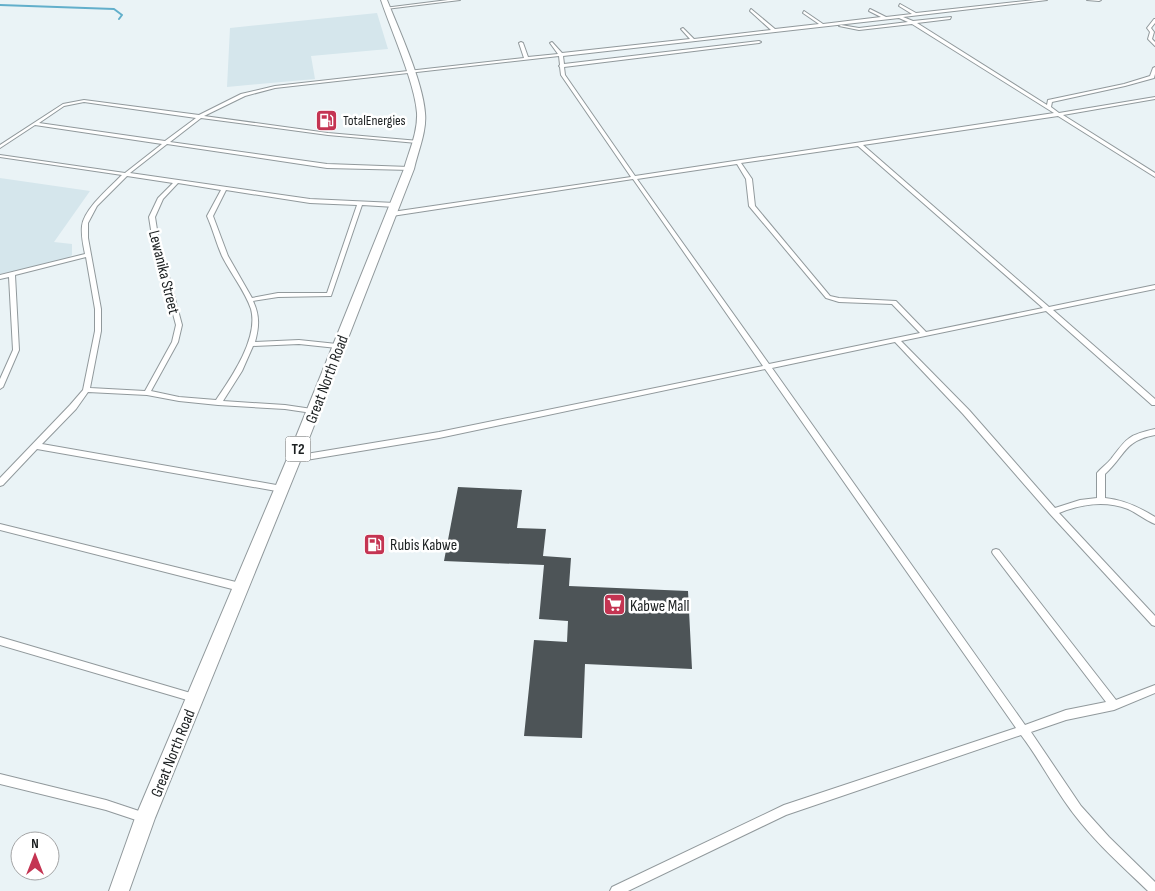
<svg xmlns="http://www.w3.org/2000/svg" width="1155" height="891" viewBox="0 0 1155 891" font-family="'Sofia Sans Condensed',sans-serif">
<rect width="100%" height="100%" fill="#eaf3f6"/>
<path fill="#d5e6ec" d="M377 13 388 49 311 56 315 79 227 87 230 28Z
M0 178 90 191 54 242 72 244V255L65 260 0 274Z"/>
<g fill="none" stroke-linecap="round" stroke-linejoin="round">
<path stroke="#62afcb" stroke-width="2" d="M0 5 114 9 122 15 119 19"/>
</g>
<path fill="#4d5457" d="M458 487 522 490 517 528 546 529 543 556 571 558 569 586 688 591 692 669 585 664 582 738 524 736 534 640 567 642 568 621 539 619 544 565 444 561Z"/>
<g fill="none" stroke-linecap="round" stroke-linejoin="round">
<defs>
<path id="street" d="M448 0H460L386 9 384 8Z
M1035 0H1047L903 17 913 21 951 17 950 19 917 23 1047 105 1048 100 1124 84 1150 76 1153 68 1155 67V74L1154 78 1125 86 1052 102 1051 107 1059 113 1155 97V99L1063 115 1155 173V177L1058 116 863 145 1049 307 1155 285V289L1053 310 1155 399V405H1152L1046 311 901 341 969 410 1055 508 1080 500 1097 498V473C1101 468 1107 464 1111 459 1127 438 1128 435 1155 429V435C1123 441 1126 455 1105 474V498C1124 500 1139 507 1155 517V524C1145 520 1137 513 1128 509 1105 500 1081 504 1059 513L1155 616V626L1152 625 1050 514 963 414 895 342 772 368 1025 725 1066 710 1106 702 993 554 992 552 993 550 996 549 999 550 1116 700 1155 685V693L1114 710 1066 720 1031 732 1081 806 1109 837 1155 882V891H1148C1122 866 1094 841 1073 813 1054 788 1040 760 1021 735L786 815 628 891H610L612 887 784 805 1016 728 765 369 439 438 294 462 291 461 290 459 294 456 439 432 763 366 633 179 392 216 389 214 392 212 631 177 561 75 560 67 559 66 560 65 559 56 275 88 245 96 204 116 328 133 419 141V142L417 143 328 135 201 118 170 142 327 164 409 167 411 168V170L327 168 167 144 130 173 310 199 395 203 398 205 395 207 362 205 331 296 278 297 253 301C260 316 259 327 255 342L299 340 337 344 340 346 337 348 299 344 253 346 242 371 223 401 285 405 312 409H315L316 411 315 413H312L285 409 218 405 179 401 147 395 88 392 76 409 42 444 282 486 285 487 286 489 285 491 282 492 37 449 3 485 0 486V478L70 405 83 390 95 331V309L86 257 15 275 19 350 3 387 0 389V379L13 350 9 277 0 279V275L85 254C83 244 81 235 82 226 84 209 110 187 122 175L0 157V155L125 173 162 144 35 125 0 148V145L63 104 84 100 199 115 241 94 275 86 524 58 519 43 521 42 523 43 528 57 558 54 550 43 552 42 562 53 690 39 681 29 683 28 694 39 771 30 750 11 751 9 775 29 819 24 803 13 804 11 823 24 881 17 869 11 870 9 886 17 912 14 899 6 900 4 916 13ZM899 18 908 22 859 28 841 25 839 26 859 30 912 24 1054 113 635 176 565 75 564 67 759 43 761 42 759 41 564 64 563 56ZM84 102 196 118 165 141 39 123 64 106ZM858 146 1043 308 926 332 896 301 839 298 830 296 755 206 752 179 741 163ZM737 164 746 179 749 206 826 298 839 302 892 304 920 333 769 364 637 179ZM127 176 173 183 158 198 149 217 152 236 176 325 172 342 145 391 90 388 101 331V309L88 238V223L97 206ZM178 183 221 190 207 216C213 229 216 243 222 256 231 274 245 291 251 309 259 338 231 378 216 400L179 397 151 391 178 342 182 325 158 236 155 217 163 199ZM226 190 310 203 357 205 327 293H278L252 298 228 256 213 216Z
M1087 0H1101L1099 1Z
M1154 19H1155V23L1151 28 1154 32 1152 39 1155 42V46L1148 39 1150 32 1147 28Z
M0 524 240 583 243 584 244 587 243 590 240 591 0 530Z
M0 637 194 694 197 695 199 698 197 701 194 702 0 645Z
M0 774 106 800 145 813 149 814 150 818 149 822 145 823 106 810 0 784Z"/>
<path id="highway" d="M381 0H387C399 30 423 82 425 113 427 131 418 151 414 169L301 459 155 818 129 891H109L135 818 287 459 404 169C409 151 418 132 417 113 415 83 391 30 381 0Z"/>
</defs>
<use href="#street" stroke="#91999c" stroke-width="2"/>
<use href="#highway" stroke="#91999c" stroke-width="2"/>
<use href="#street" fill="#fff" fill-rule="evenodd"/>
<use href="#highway" fill="#fff" fill-rule="evenodd"/>
</g>
<defs>
<symbol id="fuel-square" viewBox="-11 -11 22 22"><rect x="-9" y="-9" width="18" height="18" rx="4" fill="#c43452" stroke="#fff"/><path d="M-5.5-6h7V0h2V4h1.3V-2.5L3-4.5l.8-.8L6-3V5H2.5V1h-1V6h-7ZM-4.2-4.7v3.2H.2V-4.7Z" fill="#fff"/></symbol>
<symbol id="supermarket-square" viewBox="-11 -11 22 22"><rect x="-9" y="-9" width="18" height="18" rx="4" fill="#c43452" stroke="#fff"/><path d="M-6-5.5h2.5l.6 2H6L4.5 2H-2.5L-4.4-4H-6ZM-1.5 3.2a1.3 1.3 0 1 0 .1 0ZM3 3.2a1.3 1.3 0 1 0 .1 0Z" fill="#fff"/></symbol>
</defs>
<g fill-rule="evenodd">
<use href="#fuel-square" x="314" y="108" width="25" height="25"/>
<use href="#fuel-square" x="362" y="532" width="25" height="25"/>
<use href="#supermarket-square" x="602" y="592" width="25" height="25"/>
</g>
<g text-anchor="middle" stroke-width="5" stroke-linejoin="round" paint-order="stroke">
<g font-size="14" fill="#1b1f20" stroke="#fff" text-anchor="start">
<text x="343" y="125">TotalEnergies</text>
</g>
<rect fill="#fff" stroke="#5f6263" stroke-width="1" x="285.5" y="436.5" width="25" height="25" rx="4"/>
<g font-size="15" font-weight="bold" fill="#1b1f20">
<text x="298" y="454">T2</text>
</g>
<g font-size="16" fill="#1b1f20" stroke="#fff">
<text transform="translate(165 272) rotate(76)" y="6">Lewanika Street</text>
<text transform="translate(326 379) rotate(-69)" y="6">Great North Road</text>
<text transform="translate(172 753) rotate(-68)" y="6">Great North Road</text>
</g>
<g font-size="16" fill="#1b1f20" stroke="#fff" text-anchor="start">
<text x="390" y="550">Rubis Kabwe</text>
<text x="630" y="611">Kabwe Mall</text>
</g>
</g>
<g transform="translate(35 856)"><circle r="24" fill="#ffffff" stroke="#a4a5a6"/>
<path d="M0-4L9 19L0 12L-9 19Z" fill="#c43452"/>
<text y="-8" font-size="14" font-weight="bold" text-anchor="middle" fill="#1b1f20">N</text>
</g>
</svg>
